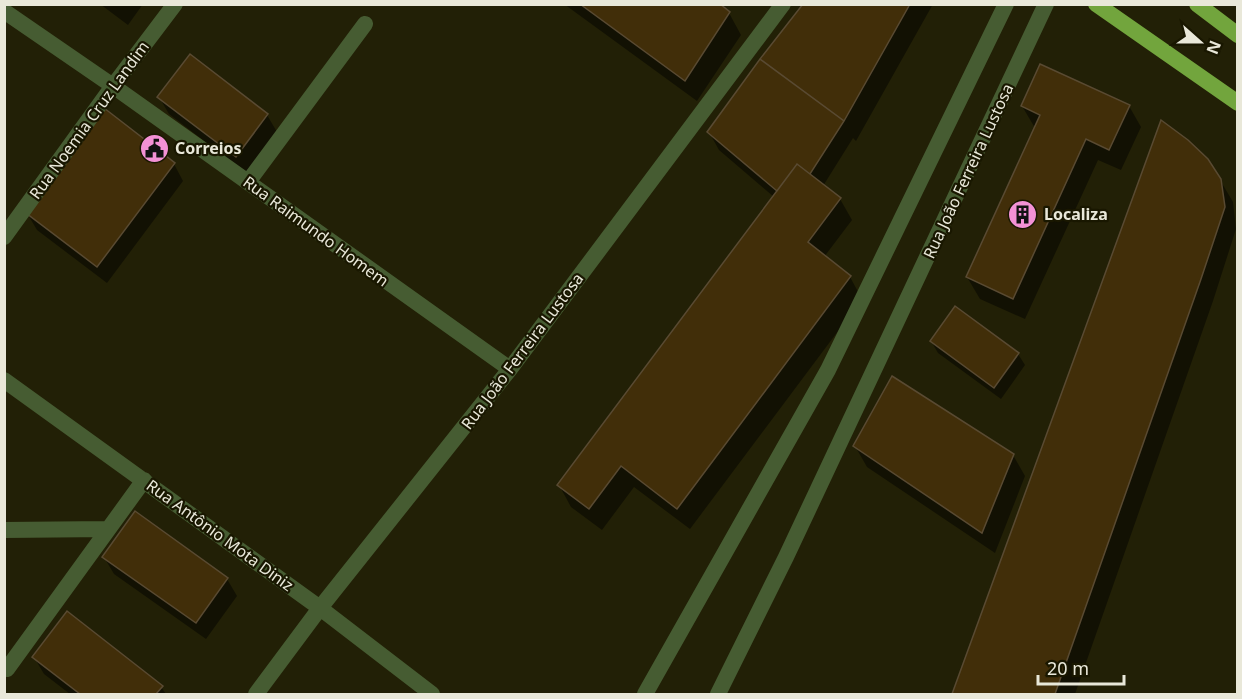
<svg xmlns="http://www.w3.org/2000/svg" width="1242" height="699" viewBox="0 0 1242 699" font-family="'Noto Sans',sans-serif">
<rect width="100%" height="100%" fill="#222006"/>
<path fill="#0007" d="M100 4H143L128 25Z
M564 4H718L729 13 741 35 697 101Z
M805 4H933L856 141 853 138 823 186 840 199 852 220 824 257 850 277 862 299 690 529 634 487 602 530 571 507 559 485 774 197 719 150 709 132Z
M159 97 267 115 277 132 246 173 169 114Z
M1022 106H1129L1141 127 1121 170 1098 160 1025 319 980 299 967 277 1035 128Z
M1162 122 1220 180 1233 202 1236 229 1213 301 1075 694H953Z
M174 164 183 181 107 283 37 230 27 213Z
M931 341 1018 354 1025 365 1001 399 938 353Z
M855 446 1013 455 1025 476 995 553 867 467Z
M104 557 227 579 237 596 206 639 114 574Z
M34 657 161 687 166 694H70L44 674Z"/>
<path fill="#412e09" stroke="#594a32" stroke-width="1.5" d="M580 4H720L730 12 685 81Z
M803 4H910L844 121 760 59Z
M190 54 268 114 236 157 157 97Z
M760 59 844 121 810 174 797 164 777 191 707 132Z
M1040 64 1130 105 1109 150 1086 139 1013 299 966 277 1040 115 1021 106Z
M104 108 175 163 97 267 26 213Z
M1161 120 1188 140 1208 159 1221 179 1225 207 1201 279 1055 694H952Z
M797 164 841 198 808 242 851 276 677 509 621 466 589 509 557 485Z
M955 306 1019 353 994 388 930 341Z
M892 376 1014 454 982 533 853 446Z
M135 511 228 578 196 623 102 557Z
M67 611 163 686 156 694H80L32 657Z"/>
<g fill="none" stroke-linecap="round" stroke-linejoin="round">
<path stroke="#465c32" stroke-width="16" d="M248 182 365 24
M645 694 828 370 1006 4"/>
<path stroke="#465c32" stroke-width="16" d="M4 11 113 86 510 369
M4 237 113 86 175 4
M4 380 320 608 432 694
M4 530 108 529
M7 669 144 480
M256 694 320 608 510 369 783 4
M718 694 786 557 1046 4"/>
<path stroke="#72a53d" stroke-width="16" d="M1096 4 1238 103
M1197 4 1238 35"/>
</g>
<defs>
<symbol id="civic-disc" viewBox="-11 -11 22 22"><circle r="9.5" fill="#f391d5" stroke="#191700"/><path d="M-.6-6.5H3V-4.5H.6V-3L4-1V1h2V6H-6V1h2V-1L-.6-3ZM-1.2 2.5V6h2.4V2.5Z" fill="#111"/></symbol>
<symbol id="building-disc" viewBox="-11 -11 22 22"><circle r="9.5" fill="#f391d5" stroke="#191700"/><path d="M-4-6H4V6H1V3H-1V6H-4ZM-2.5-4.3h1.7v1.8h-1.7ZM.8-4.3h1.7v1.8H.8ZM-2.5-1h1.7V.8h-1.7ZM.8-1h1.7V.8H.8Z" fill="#111"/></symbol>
</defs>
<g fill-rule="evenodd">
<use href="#civic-disc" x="138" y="132" width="33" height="33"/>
<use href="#building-disc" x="1006" y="198" width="33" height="33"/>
</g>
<g text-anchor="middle" stroke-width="4.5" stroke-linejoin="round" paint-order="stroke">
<g font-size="16" fill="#e9e8d9" stroke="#191700">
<text transform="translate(89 120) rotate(-54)" y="6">Rua Noemia Cruz Landim</text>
<text transform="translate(968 171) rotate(-65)" y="6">Rua João Ferreira Lustosa</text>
<text transform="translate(316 231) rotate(36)" y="6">Rua Raimundo Homem</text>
<text transform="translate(522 351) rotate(-53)" y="6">Rua João Ferreira Lustosa</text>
<text transform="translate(220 535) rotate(36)" y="6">Rua Antônio Mota Diniz</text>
</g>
<g font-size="16" font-weight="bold" fill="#e9e8d9" stroke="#191700" text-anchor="start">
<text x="175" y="154">Correios</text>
<text x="1044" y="220">Localiza</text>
</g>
</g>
<rect width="1242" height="699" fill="none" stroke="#e9e8d9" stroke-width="12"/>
<g transform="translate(1200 42) rotate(111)" stroke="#191700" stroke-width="4.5" paint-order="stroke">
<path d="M0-4.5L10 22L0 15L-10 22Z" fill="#e9e8d9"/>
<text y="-9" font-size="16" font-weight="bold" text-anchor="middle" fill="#e9e8d9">N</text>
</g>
<path d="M1038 675v9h86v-9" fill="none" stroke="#e9e8d9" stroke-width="3"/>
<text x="1047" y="675" font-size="18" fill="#e9e8d9" stroke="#191700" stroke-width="4.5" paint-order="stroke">20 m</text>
</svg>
